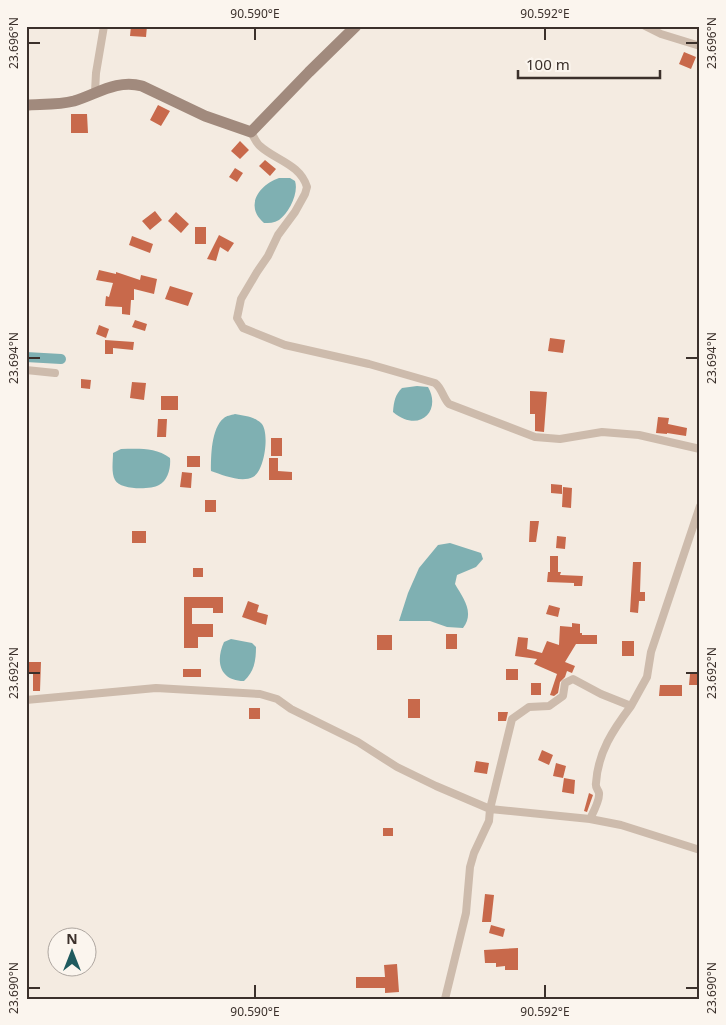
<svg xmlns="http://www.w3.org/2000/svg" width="726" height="1025" viewBox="0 0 726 1025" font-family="'Noto Sans',sans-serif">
<rect width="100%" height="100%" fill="#f4ebe1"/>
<path fill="#7fb0b2" d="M279 178H290L295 181C299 193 289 213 279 220 274 223 269 223 264 223 244 206 259 185 279 178Z
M417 386 428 387C442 411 419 434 393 412 394 401 395 395 402 388Z
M235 414C244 416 253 416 261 423 270 431 265 471 253 477 241 483 223 475 211 471 211 457 211 428 224 418 226 416 231 415 235 414Z
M121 449C138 449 155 447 170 458 171 467 168 481 159 485 150 490 120 490 115 480 111 473 113 461 113 453Z
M450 543 481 553 483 559 476 567 457 575 455 584C463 598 475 612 463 628L447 627 430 621H399L408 593 419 568 438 545Z
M231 639 252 643 256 647C256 661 254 672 244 681 220 681 215 662 224 642Z"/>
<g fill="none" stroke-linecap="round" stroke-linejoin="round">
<path stroke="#7fb0b2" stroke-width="10" d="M26 357 61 359"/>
</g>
<path fill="#c8694b" d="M131 26H147L146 37 130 36Z
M684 52 696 57 691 69 679 64Z
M158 105 170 111 161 126 150 120Z
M71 114H87L88 133H71Z
M240 141 249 150 240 159 231 151Z
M265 160 276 169 270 176 259 166Z
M235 168 243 173 237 182 229 177Z
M155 211 162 220 150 230 142 221Z
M176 212 189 224 181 233 168 221Z
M195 227H206V244H195Z
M219 235 234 243 228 252 220 247 216 261 207 259Z
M132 236 153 244 150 253 129 245Z
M99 270 116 274V272L140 280 141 275 157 279 154 294 134 289V300H131L130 315 122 314V307L105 306 106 296 109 297 113 283 96 280Z
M170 286 193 293 188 306 165 299Z
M135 320 147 324 145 331 132 327Z
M99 325 109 329 106 338 96 334Z
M550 338 565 340 563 353 548 351Z
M105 340 134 342 133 350 113 348V354H105Z
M81 379 91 380 90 389 81 388Z
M132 382 146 383 144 400 130 398Z
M530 391 547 392 544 432 535 431V414H530Z
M161 396H178V410H161Z
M658 417 669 418 668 424 687 428 686 436 667 433V434L656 433Z
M158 419H167L166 437H157Z
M271 438H282V456H271Z
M187 456H200V467H187Z
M269 458H278V471L292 472V480H269Z
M182 472 192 473 191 488 180 487Z
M551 484 562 485V494L551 493Z
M563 487 572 488 571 508 562 507Z
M205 500H216V512H205Z
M530 521H539L536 542H529Z
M132 531H146V543H132Z
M557 536 566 537 565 549 556 548Z
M550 556H558V572H561L560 575 583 576 582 586H574V583L547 582 548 572H550Z
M633 562H641L640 592H645V601H639L638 613 630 612Z
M193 568H203V577H193Z
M184 597H223V613H213V608H192V624H213V637H198V648H184Z
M248 601 259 605 257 612 268 615 266 625 242 617Z
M549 605 560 608 558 617 546 614Z
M572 623 580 624V633H582V635H597V644H576L565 662 575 666 572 673 567 671 565 677 560 682 558 693 554 696 550 695 557 674 534 664 537 659 515 656 518 637 528 638 527 649 542 653 547 641 559 645 560 626 572 627Z
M446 634H457V649H446Z
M377 635H392V650H377Z
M622 641H634V656H622Z
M26 662H41L40 691H33V673H26Z
M183 669H201V677H183Z
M506 669H518V680H506Z
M690 674H700V685H689Z
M531 683H541V695H531Z
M660 685H682V696H659Z
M408 699H420V718H408Z
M249 708H260V719H249Z
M498 712H508L506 721H498Z
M542 750 553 755 549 765 538 760Z
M476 761 489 763 487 774 474 772Z
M556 763 566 766 563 778 553 776Z
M564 778 575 780 574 794 562 792Z
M589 793 593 795 587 812 584 811Z
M383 828H393V836H383Z
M485 894 494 895 491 922H482Z
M491 925 505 929 503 937 489 933Z
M518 948V970H505V966L496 967V963H485L484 950Z
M397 964 399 992 385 993V988H356V977H385L384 965Z"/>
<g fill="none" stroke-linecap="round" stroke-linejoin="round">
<path stroke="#cdbbac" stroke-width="8" d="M645 26 661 34 700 46
M95 92 96 73 104 26
M251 132C254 137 256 143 260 146 275 160 300 164 307 187L305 194 295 212 278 235 268 256 257 272 241 299 237 318 243 328 285 345 369 364 435 383C442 388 443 398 449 404L535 437 560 439 602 432 639 435 700 449
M26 370 55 373
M26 700 156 688 260 694 277 699 291 709 358 742 397 767 436 786 490 809 590 819 621 825 700 850
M590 819C593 813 600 800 599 793 598 789 595 788 596 783 598 752 613 730 631 706
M445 999 466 913 470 867 474 853 489 821 490 809 512 719 529 707 549 706 563 696 565 683 573 679 601 694 631 706 647 677 651 652 700 506"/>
<path stroke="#a18a7d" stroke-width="11" d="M26 105C42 104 59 105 74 101 97 94 117 79 142 86L205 116 251 132 309 72 356 26"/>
</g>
<path fill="none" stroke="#3b302b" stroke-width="2" d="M255 28V40M545 28V40M28 43H40M686 43H698M28 358H40M686 358H698M28 673H40M686 673H698M255 985V998M545 985V998M28 988H40M686 988H698"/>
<rect width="726" height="1025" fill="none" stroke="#fbf5ee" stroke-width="55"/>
<g transform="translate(72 952)"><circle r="24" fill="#fbf5ee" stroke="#aea6a0"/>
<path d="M0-4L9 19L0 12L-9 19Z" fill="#1f5a5e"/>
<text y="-8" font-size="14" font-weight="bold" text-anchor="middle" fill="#3b302b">N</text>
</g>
<path d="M518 70v8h142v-8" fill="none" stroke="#3b302b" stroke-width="2.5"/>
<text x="526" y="70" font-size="15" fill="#3b302b" stroke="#fbf5ee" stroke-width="4" paint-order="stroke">100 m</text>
<rect x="28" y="28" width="670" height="970" fill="none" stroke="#3b302b" stroke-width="2"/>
<g font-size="12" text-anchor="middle" fill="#3b302b">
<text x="255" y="18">90.590°E</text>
<text x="545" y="18">90.592°E</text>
<text transform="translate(14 43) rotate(-90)" y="4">23.696°N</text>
<text transform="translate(712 43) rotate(-90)" y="4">23.696°N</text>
<text transform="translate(14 358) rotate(-90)" y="4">23.694°N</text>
<text transform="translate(712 358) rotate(-90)" y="4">23.694°N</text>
<text transform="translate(14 673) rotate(-90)" y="4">23.692°N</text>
<text transform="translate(712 673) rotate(-90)" y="4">23.692°N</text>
<text transform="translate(14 988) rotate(-90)" y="4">23.690°N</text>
<text transform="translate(712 988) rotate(-90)" y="4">23.690°N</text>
<text x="255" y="1016">90.590°E</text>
<text x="545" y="1016">90.592°E</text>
</g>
</svg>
